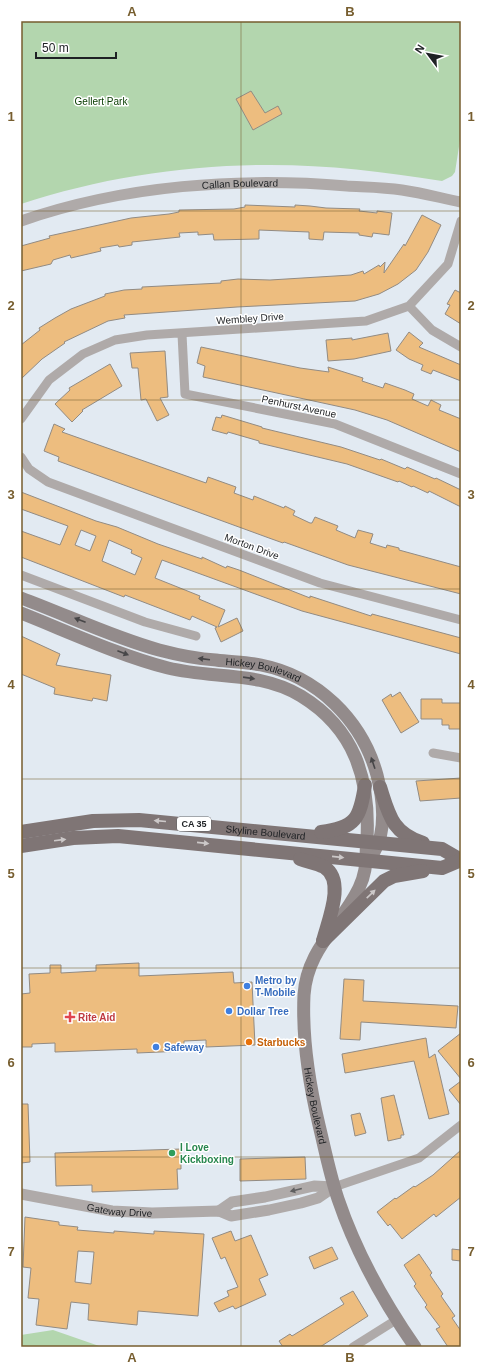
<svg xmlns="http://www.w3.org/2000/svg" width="482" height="1368" viewBox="0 0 482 1368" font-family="Helvetica,sans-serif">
<rect width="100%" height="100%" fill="#e2eaf2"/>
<path fill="#b3d6ae" d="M21 21H461V134L455 172 452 176 442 181C381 171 320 164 259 165 179 166 97 179 21 204Z
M53 1330 102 1347H21V1335Z"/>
<path fill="#edbd7f" stroke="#928b83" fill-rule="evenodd" d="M251 91 265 113 278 106 282 114 253 130 236 99Z
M245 205 295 207V205L310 206 326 208 360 209 359 211 377 213V211L392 213 389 235 373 233 372 237 359 235V233L324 232 323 240 309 239V232L259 230V239L214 240 213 234 198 235V232L179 233 180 237 132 242V245L119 247 118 245 100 248 101 251 71 258 70 255 53 260 51 264 21 271V246L50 238 49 236 131 218 169 214 179 212V210L234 209 245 207Z
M422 215 441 225 428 252 416 270 398 284 379 294 355 301 237 307 124 315 125 318 108 321 64 342 65 343 42 359 21 379V345L40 330 39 328 55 318 71 309 105 296V294L124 290 142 289V287L221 283V281L238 279 270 280 351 275 363 271 364 274 379 265 380 267 385 262 384 273 404 244 405 246Z
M455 290 461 293V324L445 314 450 305 447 304Z
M409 332 423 343 419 347 461 365V381L433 370 431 374 421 370 423 365 409 359 396 350Z
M388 333 391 351 354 359 328 361 326 340 352 338V340Z
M201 347 300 368 329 372 328 367 363 378 362 381 383 388 385 383 405 390 414 394 412 399 428 406 431 400 441 405 439 410 461 419V452L387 420 355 410 203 377 205 366 197 363Z
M165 351 168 397 160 398 169 415 157 421 146 399 141 400 138 368H132L130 353Z
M110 364 122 386 82 410 83 411 72 422 55 404 70 390 69 388Z
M222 415 262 427V428L341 447 380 460 381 459 405 469 407 467 435 479 436 478 461 490V507L429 491 428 493 413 486 412 487 399 481 398 482 347 464 259 443V441L228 432 227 434 212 430 216 417 221 418Z
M54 424 65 429 62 432 206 483 208 477 236 487 234 493 253 500 254 496 284 508 285 506 295 511 293 515 310 523H312L315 517 338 526 336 530 355 538 358 530 373 534 370 543 386 548 387 545 399 548V550L461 567V594L348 565 284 542 283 543 269 538 58 461 59 457 44 451Z
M21 492 96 521 117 527 158 544 202 559V557L226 568 227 566 239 570 310 598V596L371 616 372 614 461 638V654L302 611 162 560 155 578 200 596 199 599 225 610 218 627 237 618 243 631 221 642 215 628 217 627 192 616 190 620 125 595 124 597 21 557V531L60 545 68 526 21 509ZM81 530 96 536 90 551 75 545ZM109 540 132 550 131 553 142 558 135 575 102 561Z
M21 636 60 654 56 665 111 675 107 701 93 698 92 701 54 694 55 688 21 674Z
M400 692 419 722 401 733 382 700 391 694 392 697Z
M421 699H442V703H461V729H449V725H442V719H421Z
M461 778V798L420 801 416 781Z
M139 963V976L233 972 234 983 252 982 255 1045 206 1047V1040L184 1041V1051L137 1053V1049L55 1052V1043L32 1044V1047H21V994L30 993 29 974 50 973V965H61V973L96 971V965Z
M344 979 364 980 363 1001 458 1006 456 1028 361 1022 360 1040 340 1039Z
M461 1033V1079L438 1051Z
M426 1038 429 1058 435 1054 449 1114 429 1119 414 1061 345 1073 342 1054Z
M461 1081V1105L449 1090Z
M394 1095 404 1135H401V1138L388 1141 381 1098Z
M21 1104H28L30 1162 21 1163Z
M360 1113 366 1133 355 1136 351 1115Z
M181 1149V1169H177L178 1189 92 1192V1185L56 1186 55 1153Z
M461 1150V1197L436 1217 434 1214 402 1239 390 1224 388 1226 377 1212 395 1198 396 1199 414 1186 415 1187 433 1175Z
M305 1157 306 1179 240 1181V1159Z
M25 1217 59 1222V1225L78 1227 77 1230 114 1233V1231L154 1234V1231L204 1234 198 1316 138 1311 137 1325 88 1320 89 1304 71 1302 67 1329 36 1325 39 1299 28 1298 31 1268 23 1267ZM78 1251 94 1252 91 1284 75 1282Z
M231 1231 235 1241 251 1235 268 1275 259 1279 266 1295 235 1309 233 1306 219 1312 214 1303 229 1296 227 1291 238 1287 225 1257 221 1259 212 1238Z
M332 1247 338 1259 314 1269 309 1257Z
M452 1249 461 1250V1261L452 1260Z
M419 1254 432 1273 430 1275 443 1294 441 1296 455 1316 452 1318 461 1331V1347H448L436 1329 440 1327 425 1307 427 1305 414 1286 416 1284 404 1265Z
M353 1291 368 1316 320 1347H283L279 1341 290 1334 292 1336 344 1304 340 1298Z"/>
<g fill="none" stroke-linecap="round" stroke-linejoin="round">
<path stroke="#afaaa9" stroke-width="9" d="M409 306 432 330 461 347
M182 334 185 394 335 424 461 474
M21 419 49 380 83 354 115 340 147 335 366 321 409 306 448 264 461 221
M21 457 29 469 48 482 320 583 461 620
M21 575 145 622 196 636
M433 753 461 758
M334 1187 419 1158 461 1125
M353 1347 396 1320"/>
<g stroke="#afaaa9" stroke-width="11">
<path id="s1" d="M21 221C124 185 239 177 347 186 365 187 384 187 402 190 422 193 441 198 461 202"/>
<path id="s2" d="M21 1194 112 1211 152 1213 219 1211 231 1216 269 1210 301 1203 318 1198 334 1187"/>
<path d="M219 1211 232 1202 265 1197 314 1186 334 1187"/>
</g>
<g stroke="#938b8b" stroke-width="13">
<path id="s3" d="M21 598C67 615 112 637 159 650 178 655 197 659 216 660 231 662 246 662 261 665 317 676 362 720 377 775 383 798 387 831 374 852"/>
<path id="s4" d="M21 613C69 632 118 655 168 668 213 679 260 671 301 696 355 729 370 779 367 839 365 859 368 869 359 888 340 927 307 949 304 995 302 1038 309 1083 319 1125 325 1150 330 1175 338 1199 356 1252 383 1301 415 1347"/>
</g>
<g stroke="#7f7575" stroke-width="14">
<path d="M380 787C389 815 392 833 423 843"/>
<path id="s5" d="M21 832 93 821 139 820 442 849 461 860"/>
<path d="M321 832C356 828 360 818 365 785"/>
<path d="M21 846 73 838 118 836 442 868 461 860"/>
<path d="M300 859C308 862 317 863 324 867 346 880 328 921 323 941"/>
<path d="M323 941 384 881 394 876 423 871"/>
</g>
</g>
<defs><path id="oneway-solid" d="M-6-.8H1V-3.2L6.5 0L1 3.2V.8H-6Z"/></defs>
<g fill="#474648">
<use href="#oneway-solid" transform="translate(80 620) rotate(-159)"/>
<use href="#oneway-solid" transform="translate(123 653) rotate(21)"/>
<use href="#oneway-solid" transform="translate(204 659) rotate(-173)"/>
<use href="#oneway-solid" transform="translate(249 678) rotate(8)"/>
<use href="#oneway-solid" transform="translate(373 763) rotate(-109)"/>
</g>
<g fill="#ccc8c8">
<use href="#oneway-solid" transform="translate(160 821) rotate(-175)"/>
<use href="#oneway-solid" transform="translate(60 840) rotate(-7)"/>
<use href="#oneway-solid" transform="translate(203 843) rotate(6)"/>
<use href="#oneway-solid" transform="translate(338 857) rotate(6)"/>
<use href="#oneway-solid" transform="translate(371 894) rotate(-44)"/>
</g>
<use fill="#5f5f60" href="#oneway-solid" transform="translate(296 1190) rotate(166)"/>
<path fill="none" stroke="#775e2f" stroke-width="1" stroke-opacity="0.55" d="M241 21V1347M21 211H461M21 400H461M21 589H461M21 779H461M21 968H461M21 1157H461"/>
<g fill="#3f7fe0" stroke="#fff" stroke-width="1.5">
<circle cx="247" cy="986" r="4"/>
<circle cx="229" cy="1011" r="4"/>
<circle cx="156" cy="1047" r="4"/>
</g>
<path fill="#e0444e" stroke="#fff" stroke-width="1.5" d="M68 1011h4v4h4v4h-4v4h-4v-4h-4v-4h4z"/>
<circle fill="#e8710a" stroke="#fff" stroke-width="1.5" cx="249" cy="1042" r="4"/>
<circle fill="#2e9e5b" stroke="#fff" stroke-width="1.5" cx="172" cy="1153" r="4"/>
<g text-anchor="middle" stroke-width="3" stroke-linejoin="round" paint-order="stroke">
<rect fill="#fff" stroke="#626466" stroke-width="1" x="177" y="817" width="34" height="14" rx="3"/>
<g font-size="9" font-weight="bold" fill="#1e2124">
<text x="194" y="827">CA 35</text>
</g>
<g font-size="10" fill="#0d4006" stroke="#fff">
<text x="101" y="105">Gellert Park</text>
</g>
<g font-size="10" fill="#1e2124" stroke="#fff">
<text dy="4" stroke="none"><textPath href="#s1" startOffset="223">Callan Boulevard</textPath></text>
<text transform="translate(250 318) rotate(-4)" y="4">Wembley Drive</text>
<text transform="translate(299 406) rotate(12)" y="4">Penhurst Avenue</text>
<text transform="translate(252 546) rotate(20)" y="4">Morton Drive</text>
<text dy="4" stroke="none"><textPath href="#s3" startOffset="254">Hickey Boulevard</textPath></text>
<text dy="4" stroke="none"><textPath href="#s5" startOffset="246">Skyline Boulevard</textPath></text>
<text dy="4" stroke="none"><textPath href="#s4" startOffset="744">Hickey Boulevard</textPath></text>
<text dy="4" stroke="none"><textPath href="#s2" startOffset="100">Gateway Drive</textPath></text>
</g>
<g font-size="10" font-weight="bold" fill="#366cbe" stroke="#fff" text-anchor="start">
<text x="255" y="984">Metro by<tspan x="255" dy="12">T-Mobile</tspan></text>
<text x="237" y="1015">Dollar Tree</text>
<text x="164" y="1051">Safeway</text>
</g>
<g font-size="10" font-weight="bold" fill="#be3a42" stroke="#fff" text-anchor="start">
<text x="78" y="1021">Rite Aid</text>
</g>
<g font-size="10" font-weight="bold" fill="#c56008" stroke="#fff" text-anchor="start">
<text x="257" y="1046">Starbucks</text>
</g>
<g font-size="10" font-weight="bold" fill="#27864d" stroke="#fff" text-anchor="start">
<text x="180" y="1151">I Love<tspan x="180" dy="12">Kickboxing</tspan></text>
</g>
</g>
<rect width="482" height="1368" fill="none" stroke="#ffffff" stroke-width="44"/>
<g transform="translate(428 54) rotate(302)" stroke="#ffffff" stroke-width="3" paint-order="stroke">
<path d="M0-3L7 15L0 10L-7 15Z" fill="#1e2124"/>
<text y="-6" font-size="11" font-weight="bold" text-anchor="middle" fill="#1e2124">N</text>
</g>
<path d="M36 52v6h80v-6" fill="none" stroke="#1e2124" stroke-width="2"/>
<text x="42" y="52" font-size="12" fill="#1e2124" stroke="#ffffff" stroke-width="3" paint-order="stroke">50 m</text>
<rect x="22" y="22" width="438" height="1324" fill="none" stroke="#775e2f" stroke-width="1.5"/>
<g font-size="13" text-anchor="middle" font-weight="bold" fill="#775e2f">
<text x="132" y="16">A</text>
<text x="350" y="16">B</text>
<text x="11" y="121">1</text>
<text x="471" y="121">1</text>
<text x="11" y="310">2</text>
<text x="471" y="310">2</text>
<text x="11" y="499">3</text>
<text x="471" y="499">3</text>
<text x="11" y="689">4</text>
<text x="471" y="689">4</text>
<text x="11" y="878">5</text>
<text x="471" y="878">5</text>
<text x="11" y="1067">6</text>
<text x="471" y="1067">6</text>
<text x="11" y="1256">7</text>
<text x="471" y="1256">7</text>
<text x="132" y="1362">A</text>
<text x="350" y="1362">B</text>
</g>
</svg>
